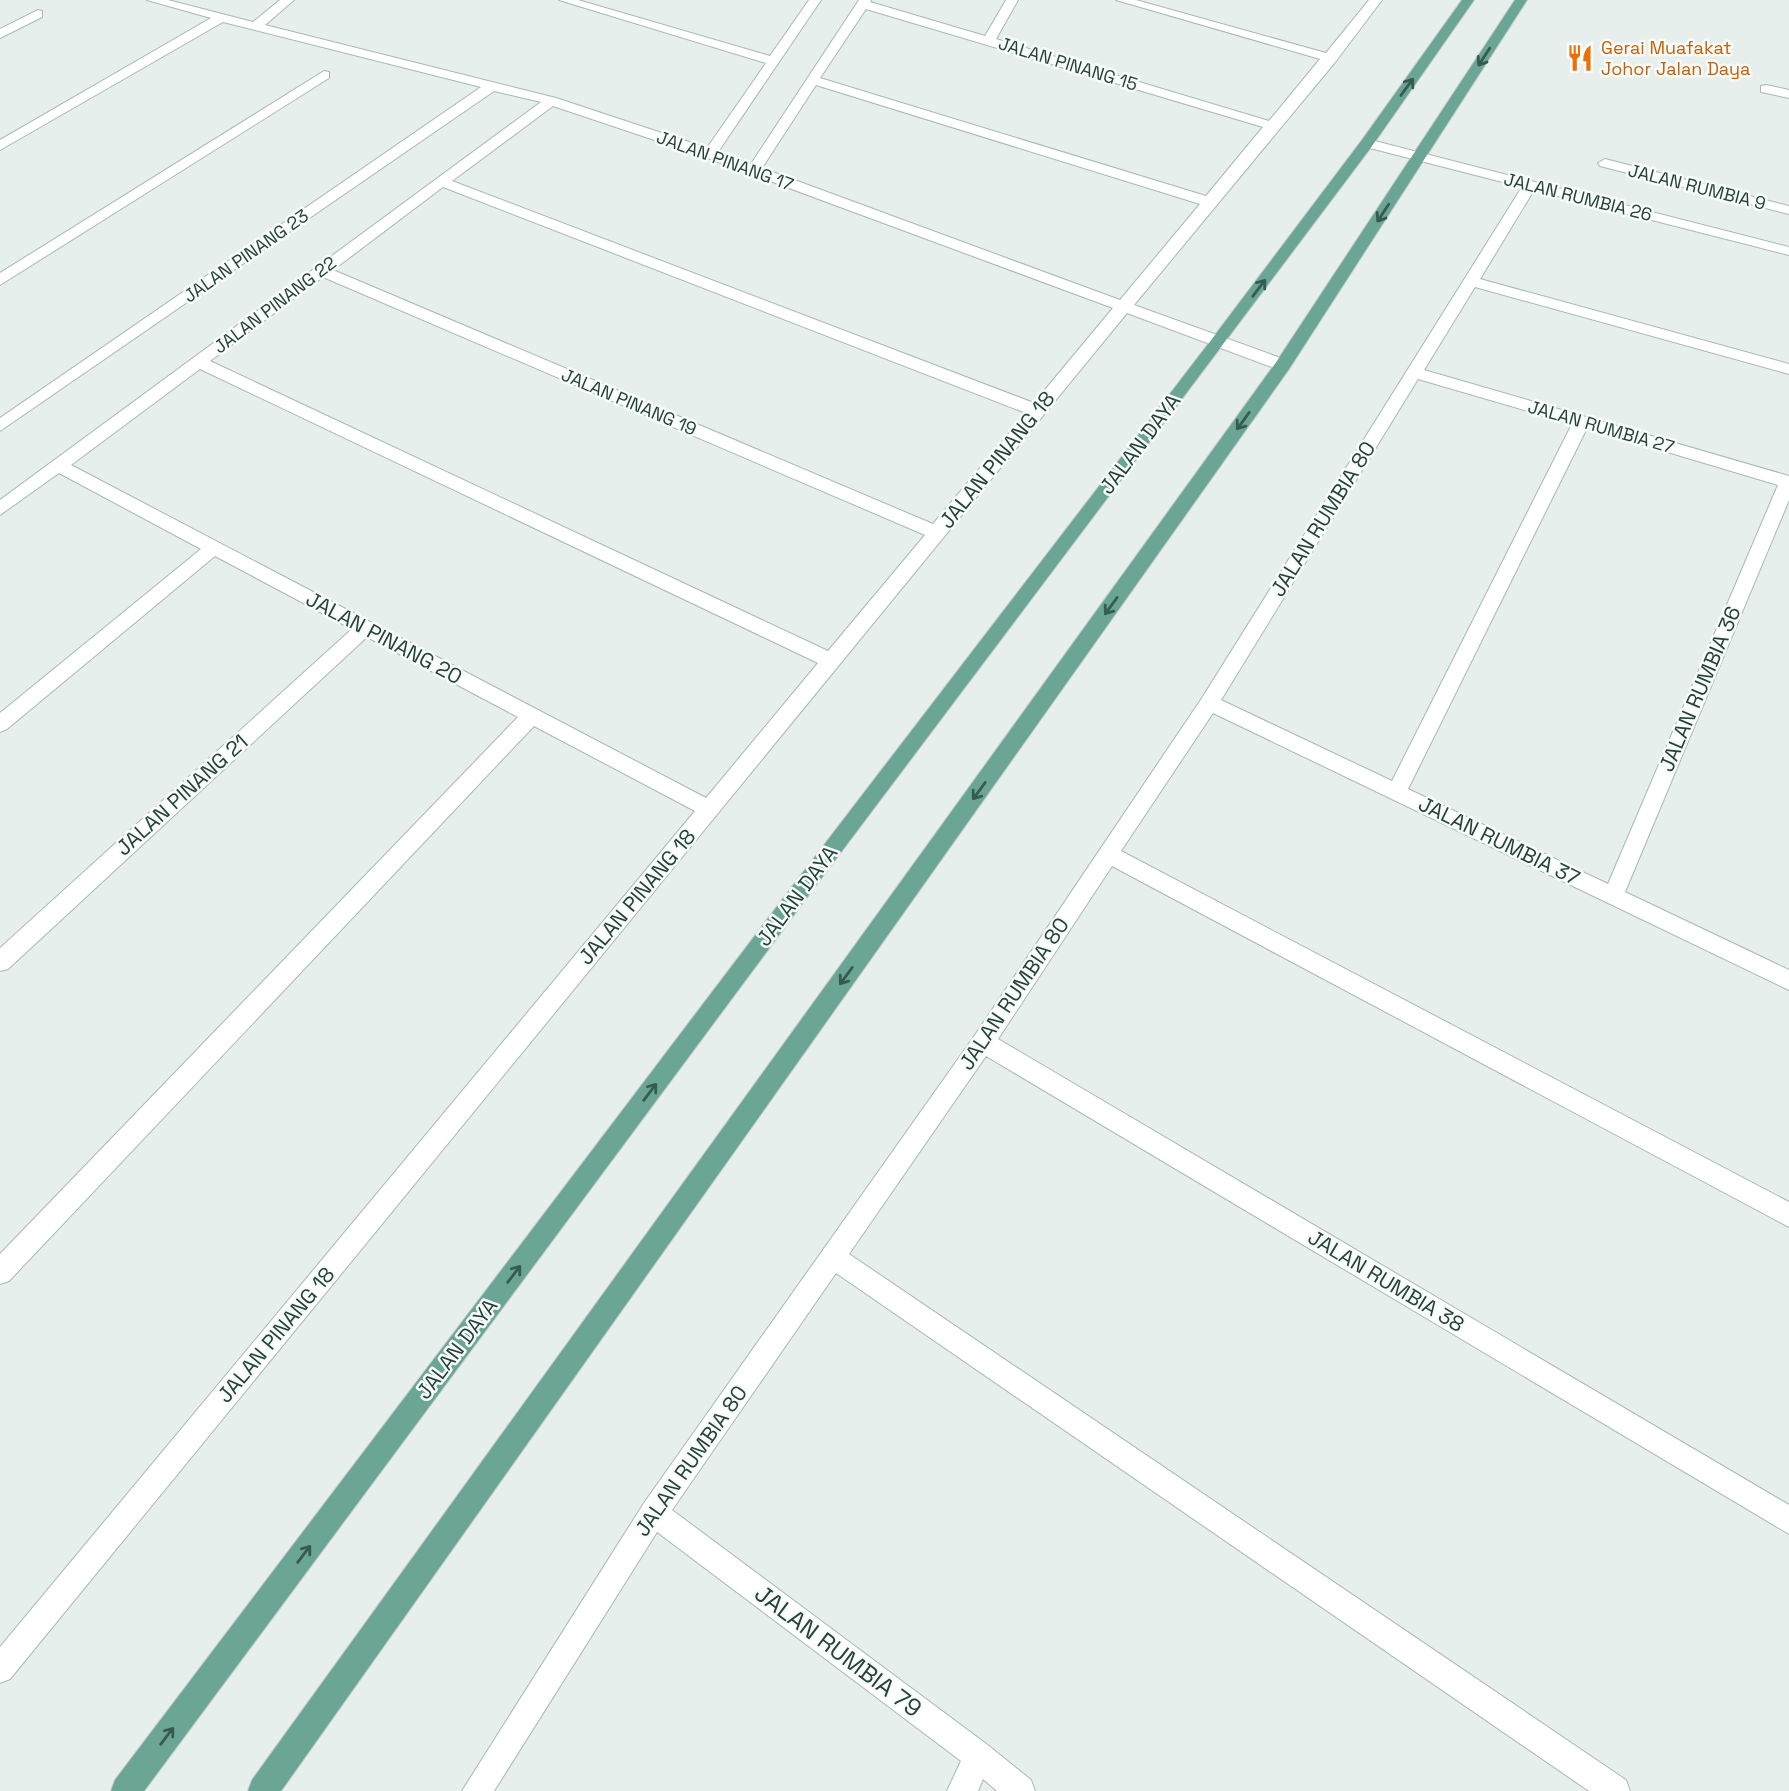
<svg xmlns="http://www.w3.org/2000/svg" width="1789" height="1791" viewBox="0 0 1789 1791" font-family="'Space Grotesk',sans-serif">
<rect width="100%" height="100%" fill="#e6efeb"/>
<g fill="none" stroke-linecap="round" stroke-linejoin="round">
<defs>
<path id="minor" d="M147 0H168L253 22 280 0H294L265 25 556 98 707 148 766 63 559 0H578L770 56 809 0H821L718 152 751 164 859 0H871L870 2 985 36 1006 0H1018L996 39 1269 121 1320 59 1116 0H1136L1326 53 1369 0H1382L1336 61 1134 305 1289 361 1291 365 1289 369H1277L1127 313 10 1679 0 1683V1647L695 811 534 726 9 1281 0 1284V1254L518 717 367 637 8 969 0 971V948L352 629 215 556 7 729 0 732V713L201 549 59 473 0 515V500L541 102 494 91 0 431V418L481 87 223 22 0 150V140L211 18ZM866 9 1263 127 1206 196 820 78ZM816 85 1200 204 1120 300 762 168ZM553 106 705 157 1113 308 1034 403 452 181ZM443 187 1026 413 933 524 333 270ZM323 277 925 535 828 651 210 361ZM200 369 818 663 706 798 71 465Z
M38 10 42 11V17L0 38V29Z
M324 71 329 72V78L0 285V273Z
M1766 85 1789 90V98L1761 92V86Z
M1367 139 1789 247V255L1534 190 1480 279 1789 364V374L1475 287 1424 370 1789 476V500L1625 892 1789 970V990L1213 713 1121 851 1789 1202V1227L1112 866 998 1039 1789 1505V1534L986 1056 849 1254 1626 1780 1630 1791H1589L836 1273 672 1510 989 1746 1031 1780 1035 1791H997L983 1779 978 1791H947L961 1761 657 1532 494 1791H462L644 1503 975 1035 1202 698 1522 187 1362 146 1360 143ZM1418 379 1572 424 1392 781 1221 700ZM1587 428 1778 485 1608 884 1408 789Z
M1605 159 1789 206V214L1600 166 1598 163Z"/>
<path id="major" d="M1462 0H1474L1372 146 805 900 144 1791H111L115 1780 791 888 1212 339 1362 140Z
M1515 0H1527L1289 369 281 1791H248L252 1780 1277 361Z"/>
</defs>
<use href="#minor" stroke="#a8b8b2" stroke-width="2"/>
<use href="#major" stroke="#c2cac8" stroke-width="2"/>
<use href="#minor" fill="#fff" fill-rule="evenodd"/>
<use href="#major" fill="#6aa596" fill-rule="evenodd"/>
</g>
<defs><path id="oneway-shaft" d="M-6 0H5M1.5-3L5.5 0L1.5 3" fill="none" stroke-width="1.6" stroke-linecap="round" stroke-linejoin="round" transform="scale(1.75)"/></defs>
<g stroke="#365b51">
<use href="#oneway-shaft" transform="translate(1484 57) rotate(123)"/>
<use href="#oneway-shaft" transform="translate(1407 87) rotate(-54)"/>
<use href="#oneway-shaft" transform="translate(1383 213) rotate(123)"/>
<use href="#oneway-shaft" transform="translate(1259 288) rotate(-53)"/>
<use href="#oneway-shaft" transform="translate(1243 421) rotate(126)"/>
<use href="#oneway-shaft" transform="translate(1111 606) rotate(126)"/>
<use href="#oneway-shaft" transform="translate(979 791) rotate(126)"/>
<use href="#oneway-shaft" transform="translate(846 976) rotate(126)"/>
<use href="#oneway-shaft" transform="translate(650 1092) rotate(-53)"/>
<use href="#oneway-shaft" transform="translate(514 1274) rotate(-53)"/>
<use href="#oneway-shaft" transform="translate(304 1554) rotate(-53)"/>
<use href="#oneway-shaft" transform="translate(167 1736) rotate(-53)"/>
</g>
<defs>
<symbol id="restaurant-bare" viewBox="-9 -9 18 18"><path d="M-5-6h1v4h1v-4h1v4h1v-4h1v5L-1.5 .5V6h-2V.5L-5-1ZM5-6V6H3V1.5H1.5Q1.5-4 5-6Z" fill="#e8710a" stroke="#f7fbf9" stroke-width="2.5" paint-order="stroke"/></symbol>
</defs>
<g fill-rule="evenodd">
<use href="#restaurant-bare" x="1561" y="39" width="38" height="38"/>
</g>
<g text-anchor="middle" stroke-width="5" stroke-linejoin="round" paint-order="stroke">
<g font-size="18" fill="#c56008" stroke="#f7fbf9" text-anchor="start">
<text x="1601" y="54">Gerai Muafakat<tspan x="1601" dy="21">Johor Jalan Daya</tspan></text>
</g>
<g font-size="18" fill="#24423a" stroke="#f7fbf9">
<text transform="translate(1068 64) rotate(17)" y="6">JALAN PINANG 15</text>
<text transform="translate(725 161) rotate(20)" y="6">JALAN PINANG 17</text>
<text transform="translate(1697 187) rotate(14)" y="6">JALAN RUMBIA 9</text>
<text transform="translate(1578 197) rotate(14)" y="6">JALAN RUMBIA 26</text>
<text transform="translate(246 256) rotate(-35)" y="6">JALAN PINANG 23</text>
<text transform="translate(275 305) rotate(-37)" y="6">JALAN PINANG 22</text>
<text transform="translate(629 402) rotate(23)" y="6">JALAN PINANG 19</text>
<text transform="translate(1601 427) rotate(16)" y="6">JALAN RUMBIA 27</text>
</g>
<g font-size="21" fill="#24423a" stroke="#f7fbf9">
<text transform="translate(1140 444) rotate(-53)" y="7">JALAN DAYA</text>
<text transform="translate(997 460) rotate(-51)" y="7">JALAN PINANG 18</text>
<text transform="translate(1323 519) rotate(-58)" y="7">JALAN RUMBIA 80</text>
<text transform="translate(384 638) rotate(28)" y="7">JALAN PINANG 20</text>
<text transform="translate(1700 689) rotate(-67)" y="7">JALAN RUMBIA 36</text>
<text transform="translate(182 795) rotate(-42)" y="7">JALAN PINANG 21</text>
<text transform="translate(1499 841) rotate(26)" y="7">JALAN RUMBIA 37</text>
<text transform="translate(797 896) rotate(-53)" y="7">JALAN DAYA</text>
<text transform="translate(637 897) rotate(-50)" y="7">JALAN PINANG 18</text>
<text transform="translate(1014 994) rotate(-56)" y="7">JALAN RUMBIA 80</text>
<text transform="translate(1386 1281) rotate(31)" y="7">JALAN RUMBIA 38</text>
<text transform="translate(276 1335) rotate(-50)" y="7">JALAN PINANG 18</text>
<text transform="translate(457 1349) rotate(-53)" y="7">JALAN DAYA</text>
<text transform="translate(691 1461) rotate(-55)" y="7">JALAN RUMBIA 80</text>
</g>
<g font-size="24" fill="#24423a" stroke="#f7fbf9">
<text transform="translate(838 1651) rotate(37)" y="8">JALAN RUMBIA 79</text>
</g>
</g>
</svg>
